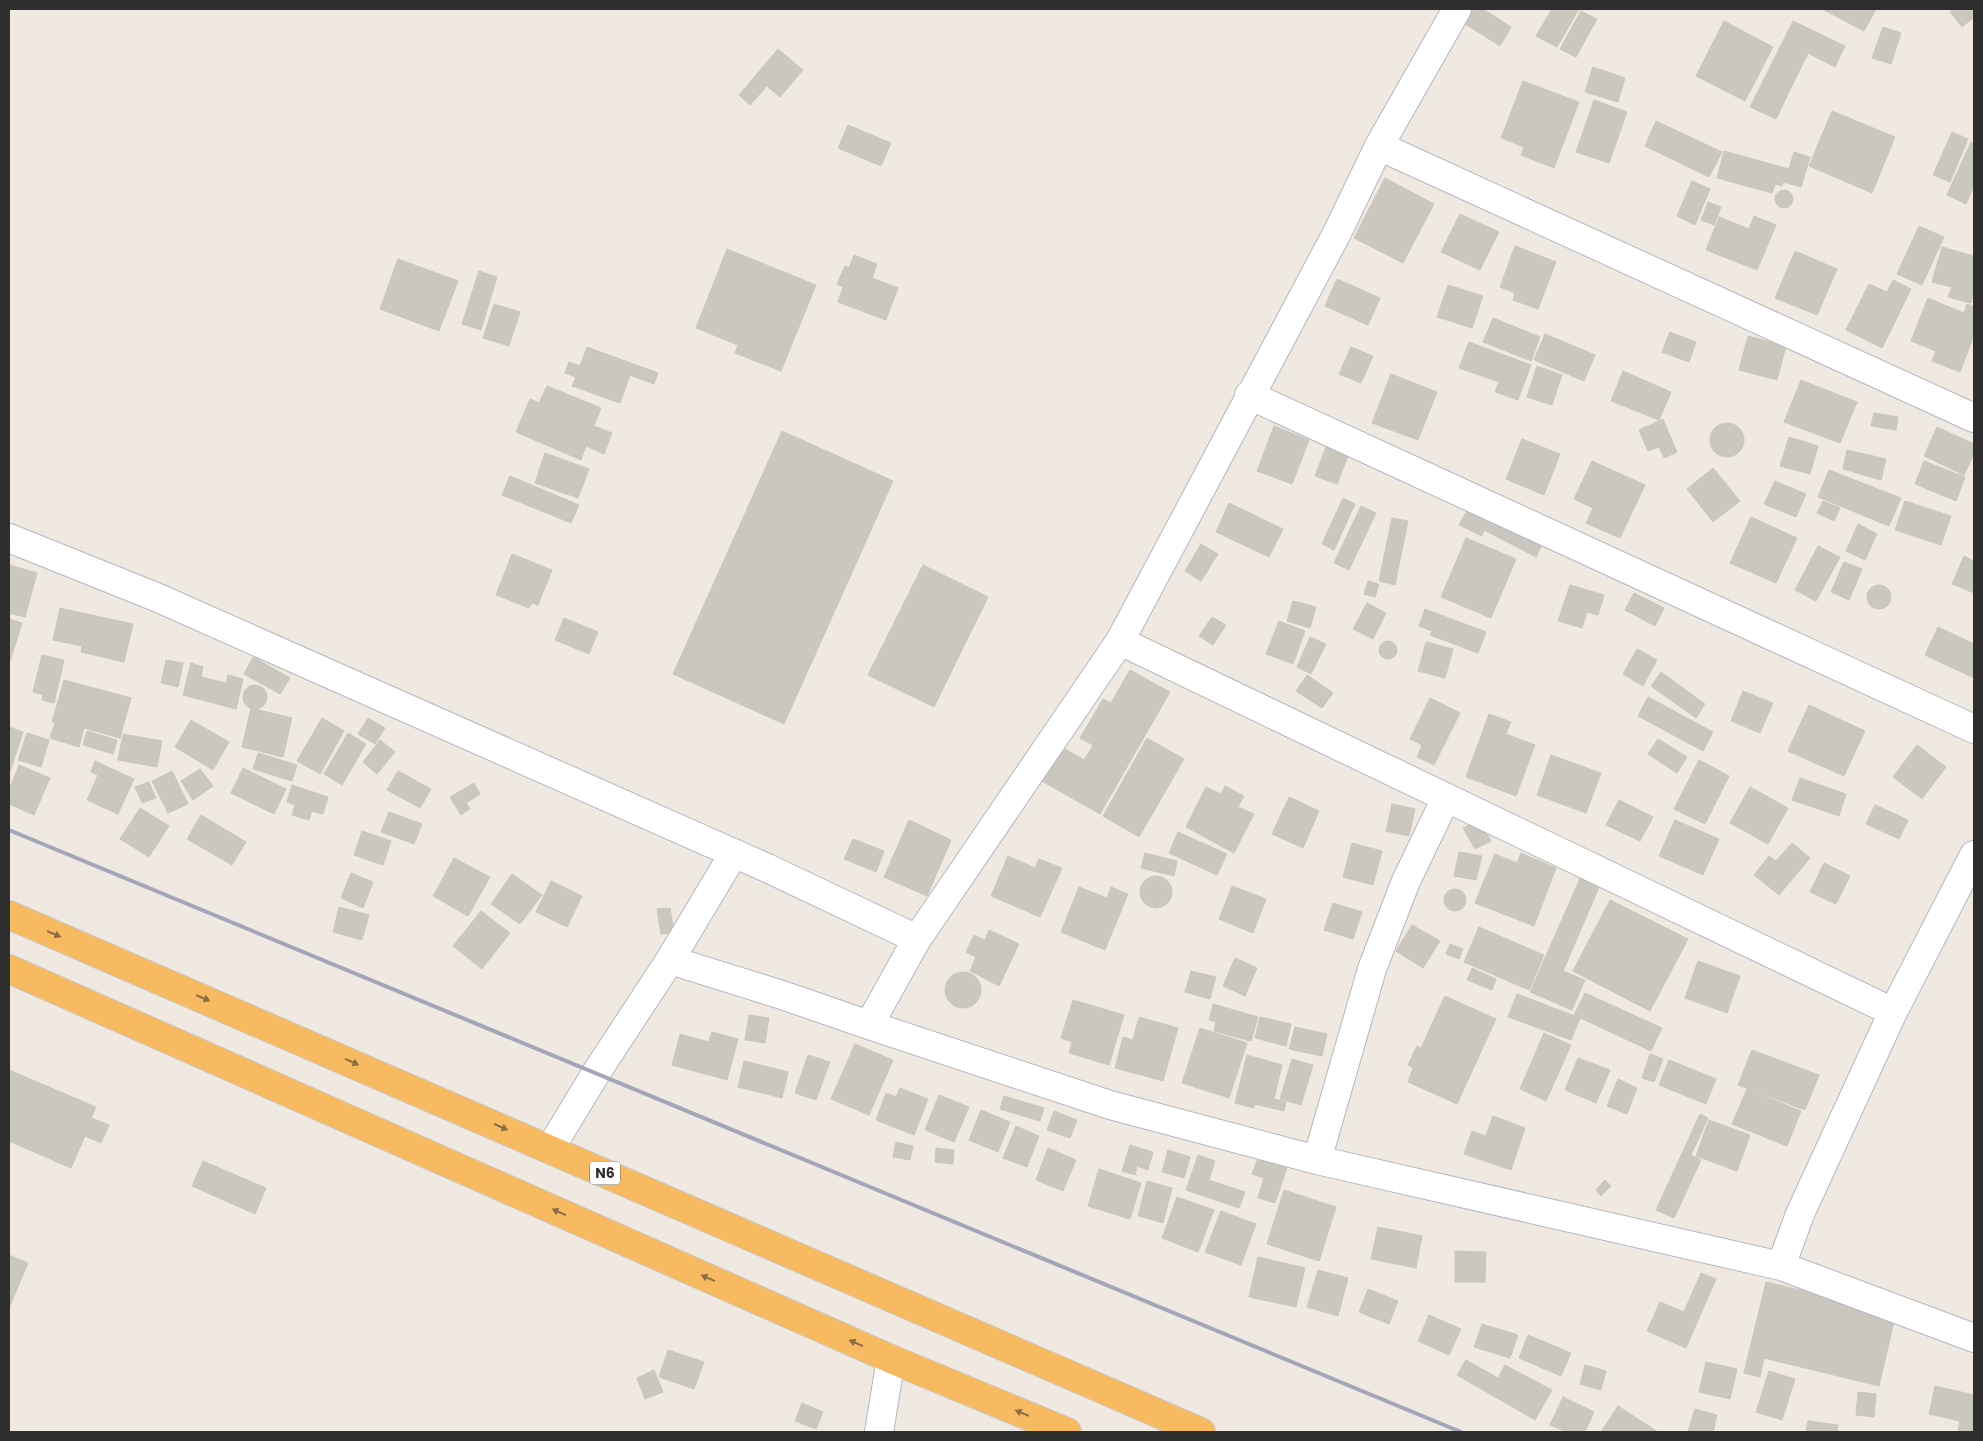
<svg xmlns="http://www.w3.org/2000/svg" width="1983" height="1441" viewBox="0 0 1983 1441" font-family="Poppins,sans-serif">
<rect width="100%" height="100%" fill="#efe9e1"/>
<path fill="#cbc7bf" stroke="#cbc5ba" d="M1462 9H1483L1511 27 1500 46 1456 18Z
M1552 9H1579L1557 47 1536 36Z
M1822 9H1876L1864 31Z
M1954 9H1974V17L1962 27 1950 12Z
M1581 11 1597 19 1576 57 1560 49Z
M1724 21 1773 47 1745 101 1696 76Z
M1793 21 1845 46 1835 67 1808 53 1776 119 1750 107Z
M1883 27 1901 33 1891 64 1872 58Z
M778 49 803 70 780 97 767 86 750 105 739 95Z
M1593 67 1625 78 1618 102 1585 92Z
M1523 81 1579 102 1554 168 1521 155 1524 147 1501 138Z
M1594 100 1627 112 1609 163 1576 152Z
M1832 111 1895 137 1872 193 1809 166Z
M1656 121 1722 152 1709 177 1645 146Z
M848 125 891 143 881 166 838 148Z
M1952 132 1968 139 1950 182 1933 175Z
M1971 142 1974 144V186L1966 204 1947 195Z
M1724 151 1789 169 1794 152 1810 157 1801 187 1783 182 1782 186 1775 184 1772 193 1717 178Z
M1385 178 1434 204 1403 263 1354 238Z
M1692 181 1710 189 1695 225 1677 216Z
M1775 199a9 9 0 1 1 18 0a9 9 0 1 1-18 0Z
M1708 202 1721 207 1714 225 1701 220Z
M1460 214 1499 232 1480 270 1441 252Z
M1754 216 1776 225 1757 270 1706 250 1719 217 1749 229Z
M1919 226 1944 237 1922 285 1897 274Z
M1515 246 1556 262 1538 309 1513 300 1515 293 1500 287Z
M1942 247 1974 256V290L1971 303 1948 297 1952 287 1932 282Z
M727 249 816 285 781 371 735 353 738 345 696 328Z
M1795 251 1837 269 1817 315 1775 298Z
M854 255 877 264 872 278 898 288 886 320 838 302 843 287 837 284 845 266 849 268Z
M398 259 458 281 439 331 380 309Z
M479 271 497 277 481 330 462 324Z
M1337 279 1380 298 1368 325 1325 306Z
M1893 280 1911 289 1882 348 1846 330 1869 284 1887 292Z
M1448 285 1483 296 1472 328 1437 317Z
M1928 298 1964 313 1967 304 1974 307V335L1960 372 1932 361 1936 351 1911 341Z
M494 304 520 312 509 346 483 338Z
M1493 318 1540 337 1531 361 1483 342Z
M1670 332 1696 342 1689 362 1662 352Z
M1545 334 1595 355 1584 381 1534 360Z
M1748 336 1786 346 1777 380 1739 370Z
M1469 342 1531 365 1518 400 1495 392 1499 382 1459 368Z
M587 347 658 373 654 384 630 375 620 403 572 386 576 377 565 373 569 362 580 366Z
M1351 347 1373 356 1361 383 1339 374Z
M1537 366 1562 375 1552 405 1527 397Z
M1623 371 1671 392 1659 420 1611 401Z
M1391 374 1437 392 1418 440 1372 423Z
M1801 380 1857 402 1840 443 1784 422Z
M547 386 601 408 594 426 612 433 604 454 586 446 581 460 516 432 530 399 539 403Z
M1874 413 1898 417 1896 430 1871 426Z
M1663 419 1677 452 1664 458 1659 447 1648 451 1639 430Z
M1710 440a17 17 0 1 1 34 0a17 17 0 1 1-34 0Z
M1274 426 1309 440 1292 484 1257 471Z
M1937 427 1974 444V454L1964 475 1924 456Z
M782 431 893 481 784 724 673 674Z
M1789 437 1818 446 1810 474 1780 466Z
M1329 439 1351 448 1337 484 1315 476Z
M1522 439 1560 454 1544 495 1506 479Z
M1847 450 1886 459 1881 480 1843 469Z
M545 453 589 469 578 498 535 483Z
M1592 461 1645 485 1620 538 1586 523 1593 508 1574 499Z
M1924 461 1965 477 1956 501 1915 484Z
M1713 468 1740 501 1713 522 1687 489Z
M1829 470 1901 498 1889 526 1818 497Z
M510 476 579 505 571 523 502 495Z
M1775 481 1806 494 1796 517 1764 504Z
M1343 498 1355 504 1334 550 1322 544Z
M1823 501 1840 508 1834 521 1817 513Z
M1905 501 1951 516 1941 545 1895 530Z
M1229 503 1283 529 1269 557 1216 532Z
M1471 503 1544 541 1536 557 1484 530 1482 536 1459 525Z
M1361 506 1376 513 1349 570 1334 563Z
M1751 517 1797 538 1776 583 1730 563Z
M1392 518 1408 521 1395 585 1379 581Z
M1858 524 1877 534 1865 560 1846 551Z
M1466 538 1516 559 1491 618 1441 597Z
M1201 544 1218 554 1201 581 1185 571Z
M1818 546 1840 557 1816 601 1795 590Z
M512 554 552 570 538 605 532 603 529 608 496 595Z
M1964 556 1974 561V593L1952 584Z
M1844 562 1862 569 1849 600 1831 592Z
M9 565 37 573 25 617 9 613Z
M923 565 988 597 934 707 868 675Z
M1368 581 1379 584 1375 597 1364 594Z
M1867 597a12 12 0 1 1 24 0a12 12 0 1 1-24 0Z
M1570 585 1604 595 1598 615 1587 612 1582 628 1558 621Z
M1634 593 1664 608 1655 626 1625 610Z
M1293 601 1316 607 1310 628 1287 621Z
M1367 603 1386 613 1373 639 1353 629Z
M60 608 133 624 124 662 81 652 82 646 53 640Z
M1425 609 1486 632 1478 653 1430 635 1432 631 1419 626Z
M1212 617 1226 625 1213 645 1199 636Z
M564 618 598 632 589 654 555 640Z
M9 619 22 623 9 664Z
M1279 621 1305 631 1293 664 1266 654Z
M1938 627 1974 644V678L1925 655Z
M1310 637 1326 644 1311 674 1297 667Z
M1379 650a9 9 0 1 1 18 0a9 9 0 1 1-18 0Z
M1426 642 1453 649 1445 678 1418 671Z
M1637 649 1657 660 1643 686 1623 674Z
M42 655 64 660 54 703 42 700 43 695 33 692Z
M253 657 290 678 280 694 244 674Z
M166 660 183 663 178 687 161 683Z
M191 663 203 667 201 677 226 683 228 675 243 679 236 709 183 695Z
M1130 670 1170 692 1100 814 1040 780 1060 746 1084 760 1093 745 1080 738 1103 699 1111 703Z
M1661 672 1705 704 1696 718 1651 686Z
M1307 675 1333 693 1322 708 1296 691Z
M64 680 131 698 120 738 84 728 79 747 50 738 55 723 52 722Z
M243 697a12 12 0 1 1 24 0a12 12 0 1 1-24 0Z
M1743 691 1773 703 1760 733 1731 721Z
M1648 697 1713 732 1703 751 1638 716Z
M1430 698 1460 713 1434 765 1417 757 1422 745 1410 739Z
M1809 705 1865 731 1844 776 1788 751Z
M251 708 292 718 283 757 242 747Z
M1489 714 1511 722 1506 734 1535 745 1516 796 1466 777Z
M322 718 344 731 320 774 297 761Z
M368 718 385 728 375 744 358 734Z
M191 720 229 742 213 770 175 747Z
M9 727 23 732 10 772H9Z
M87 731 117 740 113 754 83 745Z
M27 733 49 740 41 767 18 760Z
M348 733 366 744 342 785 324 774Z
M123 734 162 741 157 767 118 760Z
M1147 738 1184 759 1139 837 1103 816Z
M1658 739 1687 757 1677 773 1648 754Z
M380 740 395 752 377 774 363 762Z
M1917 745 1946 767 1922 799 1893 777Z
M258 753 297 765 292 781 253 769Z
M1551 755 1601 773 1586 813 1537 795Z
M1699 760 1729 776 1705 824 1674 809Z
M95 761 134 779 118 814 87 800 98 775 91 772Z
M19 765 50 778 34 815 9 804V790Z
M243 768 286 789 274 814 231 793Z
M200 769 213 786 193 800 181 781Z
M172 771 188 804 168 813 152 781Z
M398 771 431 789 420 808 387 790Z
M1800 778 1846 794 1839 816 1792 800Z
M149 782 156 798 142 803 135 787Z
M474 783 480 794 466 803 470 809 461 815 450 797Z
M292 785 328 797 323 814 312 811 309 820 292 815 295 805 287 802Z
M1225 786 1244 796 1238 807 1254 814 1234 853 1186 827 1206 787 1221 794Z
M1750 787 1788 808 1768 844 1730 823Z
M1289 797 1319 811 1303 848 1272 834Z
M1619 800 1653 817 1640 841 1606 825Z
M1392 804 1415 809 1409 836 1386 831Z
M1875 805 1908 820 1899 839 1866 824Z
M140 808 169 826 149 857 120 839Z
M389 812 422 824 414 844 381 832Z
M201 815 246 842 232 865 187 839Z
M909 820 951 840 927 896 884 877Z
M1479 820 1491 841 1475 849 1463 828Z
M1675 820 1719 839 1703 875 1659 856Z
M362 831 391 841 383 865 354 855Z
M1178 832 1227 854 1217 875 1169 853Z
M853 839 884 851 876 872 844 859Z
M1352 843 1382 851 1373 885 1343 877Z
M1792 843 1810 858 1779 895 1754 875 1769 856 1776 861Z
M1459 852 1482 856 1476 880 1454 876Z
M1145 853 1177 861 1174 876 1141 868Z
M1521 853 1556 868 1534 926 1475 903 1495 854 1517 863Z
M1008 856 1035 868 1039 859 1062 868 1040 917 991 896Z
M454 858 490 877 468 916 433 896Z
M1824 863 1850 876 1836 904 1810 892Z
M351 873 373 882 363 908 341 898Z
M512 874 542 895 520 924 491 904Z
M1582 874 1601 883 1563 971 1585 980 1572 1010 1530 992Z
M1140 892a16 16 0 1 1 32 0a16 16 0 1 1-32 0Z
M551 881 582 896 567 927 536 912Z
M1232 886 1266 899 1253 933 1219 919Z
M1079 887 1107 898 1111 887 1128 894 1105 950 1061 932Z
M1444 900a11 11 0 1 1 22 0a11 11 0 1 1-22 0Z
M1610 900 1688 939 1650 1011 1573 971Z
M1333 903 1362 912 1353 939 1324 930Z
M339 907 369 915 362 940 333 932Z
M670 908 674 932 661 934 657 909Z
M481 911 510 933 482 969 453 946Z
M1412 925 1440 941 1423 968 1396 951Z
M1479 927 1544 955 1529 990 1464 962Z
M989 930 1019 944 999 986 970 971 976 957 966 952 974 935 985 940Z
M1450 944 1463 949 1459 959 1446 954Z
M1235 958 1257 968 1245 996 1223 986Z
M1698 961 1740 976 1727 1013 1685 998Z
M1472 968 1496 979 1492 990 1467 980Z
M1191 971 1216 977 1210 999 1185 992Z
M945 990a18 18 0 1 1 36 0a18 18 0 1 1-36 0Z
M1585 993 1662 1028 1651 1051 1574 1015Z
M1517 994 1580 1018 1571 1040 1508 1017Z
M1445 996 1496 1019 1457 1104 1408 1082 1413 1068 1408 1065 1417 1046 1421 1048Z
M1073 1000 1124 1015 1109 1065 1069 1053 1072 1042 1061 1038Z
M1213 1004 1258 1017 1251 1041 1214 1031 1216 1022 1209 1020Z
M749 1015 769 1018 765 1043 745 1040Z
M1139 1017 1178 1028 1163 1081 1115 1068 1123 1037 1133 1040Z
M1260 1017 1291 1024 1286 1046 1255 1038Z
M1295 1027 1327 1034 1322 1056 1289 1049Z
M1200 1028 1247 1043 1229 1098 1182 1083Z
M712 1032 738 1039 727 1080 672 1065 680 1034 709 1042Z
M1544 1033 1571 1045 1546 1101 1520 1089Z
M855 1044 893 1060 869 1115 831 1099Z
M1752 1050 1819 1075 1805 1110 1738 1085Z
M1650 1054 1663 1059 1654 1082 1642 1078Z
M808 1055 830 1062 816 1100 795 1093Z
M1247 1055 1282 1065 1274 1099 1286 1102 1284 1111 1255 1104 1254 1108 1235 1103Z
M1578 1058 1610 1070 1596 1103 1565 1090Z
M1292 1059 1313 1065 1301 1105 1280 1099Z
M1669 1060 1716 1079 1706 1104 1659 1085Z
M744 1061 788 1072 782 1098 738 1087Z
M9 1070 96 1107 91 1118 109 1125 101 1143 85 1136 71 1168 9 1141Z
M1618 1079 1637 1088 1627 1114 1607 1106Z
M900 1088 928 1099 914 1135 876 1120 886 1093 896 1097Z
M1747 1089 1801 1111 1787 1146 1732 1124Z
M939 1095 969 1107 954 1142 925 1130Z
M1004 1096 1044 1108 1040 1121 1000 1109Z
M981 1110 1010 1122 998 1152 969 1140Z
M1054 1111 1077 1120 1070 1138 1047 1130Z
M1700 1114 1708 1118 1691 1155 1701 1160 1674 1218 1656 1210Z
M1493 1116 1525 1128 1511 1170 1464 1154 1472 1131 1486 1136Z
M1709 1120 1750 1135 1737 1171 1696 1156Z
M1016 1126 1039 1136 1027 1167 1003 1158Z
M896 1142 913 1146 910 1160 893 1157Z
M1130 1145 1153 1152 1148 1170 1137 1166 1135 1175 1122 1171Z
M936 1148 954 1150 953 1164 935 1162Z
M1048 1148 1076 1160 1063 1191 1036 1180Z
M1168 1150 1190 1157 1184 1178 1162 1172Z
M1198 1155 1215 1161 1209 1180 1245 1192 1239 1208 1186 1190Z
M1258 1158 1287 1168 1275 1203 1258 1198 1264 1178 1252 1174Z
M203 1161 266 1188 255 1214 192 1186Z
M1099 1169 1141 1183 1130 1219 1088 1206Z
M1605 1180 1611 1186 1601 1196 1596 1190Z
M1147 1181 1172 1188 1163 1223 1138 1216Z
M1284 1190 1336 1207 1319 1261 1267 1244Z
M1177 1197 1214 1210 1198 1252 1162 1238Z
M1221 1211 1256 1224 1241 1265 1205 1252Z
M1378 1227 1422 1236 1416 1268 1371 1259Z
M1455 1251 1486 1252 1485 1282H1455Z
M9 1255 28 1263 9 1308Z
M1258 1257 1305 1268 1296 1307 1249 1297Z
M1318 1270 1348 1278 1338 1316 1307 1307Z
M1701 1273 1716 1279 1686 1348 1647 1331 1660 1302 1684 1312Z
M1766 1282 1896 1313 1879 1386 1764 1358 1760 1377 1744 1373Z
M1368 1289 1398 1301 1389 1324 1359 1312Z
M1429 1315 1461 1329 1449 1355 1418 1341Z
M1482 1324 1518 1335 1510 1358 1474 1347Z
M1528 1335 1571 1353 1561 1376 1519 1358Z
M668 1350 704 1362 694 1389 659 1377Z
M1466 1360 1498 1378 1505 1365 1552 1390 1535 1420 1457 1375Z
M1706 1362 1737 1369 1730 1399 1699 1392Z
M1585 1365 1606 1371 1601 1390 1580 1384Z
M654 1370 663 1392 645 1399 637 1378Z
M1769 1371 1795 1379 1782 1420 1756 1412Z
M1935 1386 1974 1395V1432H1958L1960 1421 1929 1414Z
M1858 1392 1876 1394 1874 1417 1856 1415Z
M1563 1397 1594 1412 1585 1432H1567L1550 1425Z
M802 1403 823 1412 816 1429 795 1421Z
M1618 1406 1658 1432H1601Z
M1695 1409 1717 1415 1713 1432H1688Z
M1808 1421 1838 1425 1837 1432H1806Z"/>
<g fill="none" stroke-linecap="round" stroke-linejoin="round">
<defs>
<path id="minor" d="M1379 146 1974 418
M1249 395 1974 729
M9 538 156 597 767 868 917 939
M1120 641 1893 1012
M670 960 782 995 869 1025 1110 1105 1317 1160 1781 1266 1974 1338
M869 1025 917 939 1120 641 1337 233 1379 146 1457 9
M550 1149 596 1073 670 960 734 853
M1317 1160 1372 969 1406 881 1446 798
M1781 1266 1800 1214 1893 1012 1974 855
M879 1432 891 1359"/>
<path id="trunk" d="M9 915 1201 1432
M9 969 891 1359 1067 1432"/>
</defs>
<use href="#minor" stroke="#b4b7c1" stroke-width="30"/>
<use href="#trunk" stroke="#c9c9c9" stroke-width="30"/>
<use href="#minor" stroke="#fff" stroke-width="28"/>
<use href="#trunk" stroke="#f8ba60" stroke-width="28"/>
<path stroke="#a3a6b8" stroke-width="4" d="M9 830 1461 1432"/>
</g>
<defs><path id="oneway-solid" d="M-6-.8H1V-3.2L6.5 0L1 3.2V.8H-6Z" transform="scale(1.25)"/></defs>
<g fill="#896d44">
<use href="#oneway-solid" transform="translate(54 934) rotate(23)"/>
<use href="#oneway-solid" transform="translate(203 998) rotate(23)"/>
<use href="#oneway-solid" transform="translate(352 1062) rotate(24)"/>
<use href="#oneway-solid" transform="translate(501 1127) rotate(24)"/>
<use href="#oneway-solid" transform="translate(559 1212) rotate(-156)"/>
<use href="#oneway-solid" transform="translate(708 1278) rotate(-156)"/>
<use href="#oneway-solid" transform="translate(856 1343) rotate(-156)"/>
<use href="#oneway-solid" transform="translate(1022 1413) rotate(-157)"/>
</g>
<g text-anchor="middle" stroke-width="4" stroke-linejoin="round" paint-order="stroke">
<rect fill="#fff" stroke="#6d6d6d" stroke-width="1" x="590" y="1161.5" width="30" height="23" rx="4"/>
<g font-size="14" font-weight="bold" fill="#2e2e2e">
<text x="605" y="1178">N6</text>
</g>
</g>
<rect width="1983" height="1441" fill="none" stroke="#2e2e2e" stroke-width="20"/>
</svg>
